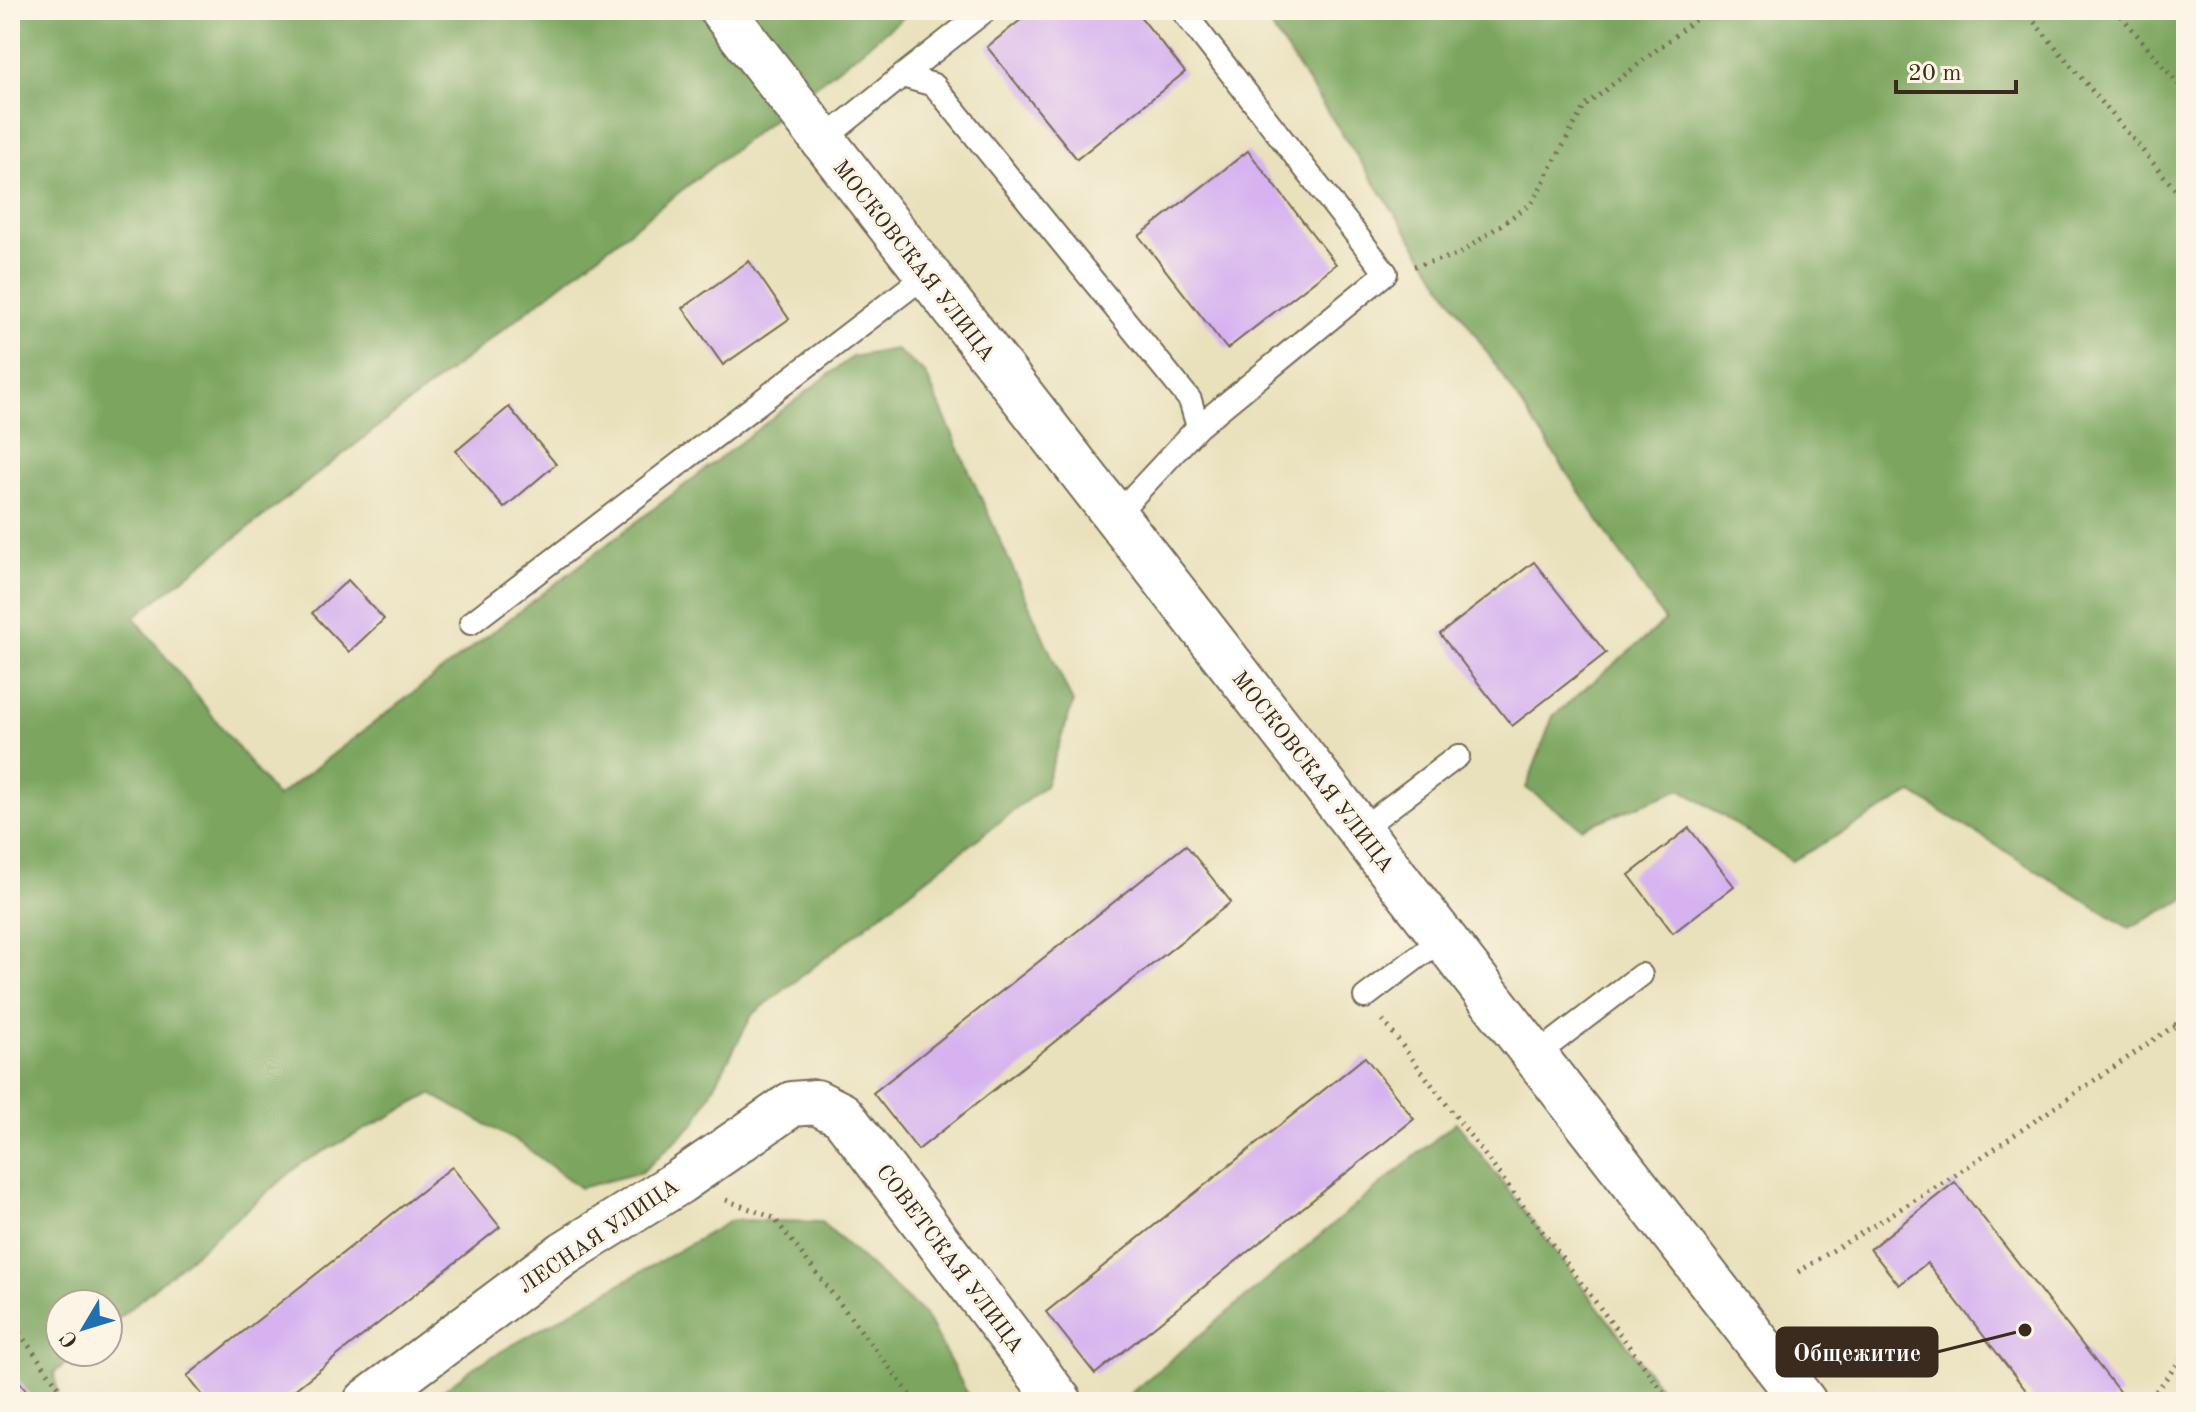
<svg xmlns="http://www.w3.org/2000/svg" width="2196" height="1412" viewBox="0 0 2196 1412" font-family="'Old Standard TT',serif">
<rect width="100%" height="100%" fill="#fcf5e5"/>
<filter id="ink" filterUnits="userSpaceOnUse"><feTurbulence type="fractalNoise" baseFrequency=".0125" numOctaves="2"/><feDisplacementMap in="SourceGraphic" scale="16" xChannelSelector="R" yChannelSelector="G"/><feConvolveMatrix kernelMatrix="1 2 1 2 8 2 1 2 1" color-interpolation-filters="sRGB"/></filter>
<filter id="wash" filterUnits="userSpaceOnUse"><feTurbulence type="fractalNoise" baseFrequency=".006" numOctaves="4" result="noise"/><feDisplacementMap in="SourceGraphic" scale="32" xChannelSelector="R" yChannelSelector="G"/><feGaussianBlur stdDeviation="1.8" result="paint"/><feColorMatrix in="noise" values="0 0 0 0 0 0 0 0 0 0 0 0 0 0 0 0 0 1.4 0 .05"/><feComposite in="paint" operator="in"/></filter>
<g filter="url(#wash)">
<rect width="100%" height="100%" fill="#e9e1bc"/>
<path fill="#7ca65f" stroke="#5c683e" stroke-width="2" d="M10 10H913L134 617 277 797 852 357 895 349 925 373 1073 703 1045 786 752 1015 695 1123 642 1172 580 1188 523 1145 431 1094 302 1163 108 1327V1304H60V1352H79L54 1373 60 1402H10Z
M1260 10H2186V899L2129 928 1912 793 1792 861 1681 789 1582 828 1526 788 1553 716 1665 621Z
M1456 1122 1671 1402H1120Z
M732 1220 821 1222 925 1315 972 1402H428L474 1367Z"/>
<g id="blocks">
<path fill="#d6b2f0" d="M1033 10H1135L1185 72 1077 159 987 47Z
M1248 151 1336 264 1227 349 1139 236Z
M749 261 789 319 723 365 683 308Z
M509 407 556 464 504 508 456 451Z
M1534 562 1606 653 1512 726 1440 634Z
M348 580 384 619 349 652 312 613Z
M1689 828 1734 886 1673 933 1629 875Z
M1186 845 1231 902 918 1150 873 1093Z
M1365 1057 1414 1119 1095 1374 1046 1312Z
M452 1167 500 1227 279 1402H208L187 1376Z
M1955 1182 2121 1394 2111 1402H2035L1927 1263 1899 1285 1870 1249Z
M10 1369 35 1402H10Z"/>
</g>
</g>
<g filter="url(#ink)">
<use href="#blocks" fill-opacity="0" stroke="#786a55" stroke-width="2"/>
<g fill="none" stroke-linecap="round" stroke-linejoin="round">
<defs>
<path id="lane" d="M1182 10 1386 273 1198 427
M902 76 986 10
M822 141 902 76 934 85 1190 400 1198 427 1115 516
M471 623 926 275
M1360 830 1458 756
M1365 997 1443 938
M1535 1056 1641 975"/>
<path id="street" d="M722 10 1804 1402
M366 1402 565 1253 679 1182 792 1104 816 1102 842 1115 1060 1402"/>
</defs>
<use href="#lane" stroke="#786a55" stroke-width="26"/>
<use href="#street" stroke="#786a55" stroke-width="48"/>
<path stroke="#786a55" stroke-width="5" stroke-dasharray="2 6" stroke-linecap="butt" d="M2024 10 2186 202
M2116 10 2186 93
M1414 266 1458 255 1532 203 1584 107 1707 10
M1383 1020 1671 1402
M2175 1025 2186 1016
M726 1200 774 1218 916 1402
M1798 1272 1957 1174 2171 1028 2186 1023
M10 1320 70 1402
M2144 1402 2159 1388 2186 1352"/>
<use href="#lane" stroke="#fff" stroke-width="22"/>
<use href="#street" stroke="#fff" stroke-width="44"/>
</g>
</g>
<g text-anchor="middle" stroke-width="6" stroke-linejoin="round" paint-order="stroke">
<g font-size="22" fill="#3b2a1e" stroke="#fcf5e5">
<text transform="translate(915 260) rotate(52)" y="8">МОСКОВСКАЯ УЛИЦА</text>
<text transform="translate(1314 771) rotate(52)" y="8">МОСКОВСКАЯ УЛИЦА</text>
<text transform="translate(598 1235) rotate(-34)" y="8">ЛЕСНАЯ УЛИЦА</text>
<text transform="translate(951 1258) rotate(53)" y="8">СОВЕТСКАЯ УЛИЦА</text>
</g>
</g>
<path fill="none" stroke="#3b2a1e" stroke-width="3" d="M2025 1330L1937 1352"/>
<circle fill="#3b2a1e" stroke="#fcf5e5" stroke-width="3" cx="2025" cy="1330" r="8"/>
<rect fill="#3b2a1e" stroke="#3b2a1e" stroke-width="3" x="1777" y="1328" width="160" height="48" rx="8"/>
<g font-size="24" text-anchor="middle" font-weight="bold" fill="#fff">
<text x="1857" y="1361">Общежитие</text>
</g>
<rect width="2196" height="1412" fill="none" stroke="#fcf5e5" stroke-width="40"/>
<g transform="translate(84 1328) rotate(232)"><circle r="38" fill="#fcf5e5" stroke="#afa495" stroke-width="2"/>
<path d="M0-6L14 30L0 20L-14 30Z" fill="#1f6fb2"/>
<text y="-12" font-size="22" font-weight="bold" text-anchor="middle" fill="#3b2a1e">С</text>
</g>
<path d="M1896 80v12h120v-12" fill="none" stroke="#3b2a1e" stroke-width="4"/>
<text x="1908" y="80" font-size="24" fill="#3b2a1e" stroke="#fcf5e5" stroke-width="6" paint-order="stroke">20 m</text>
</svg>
